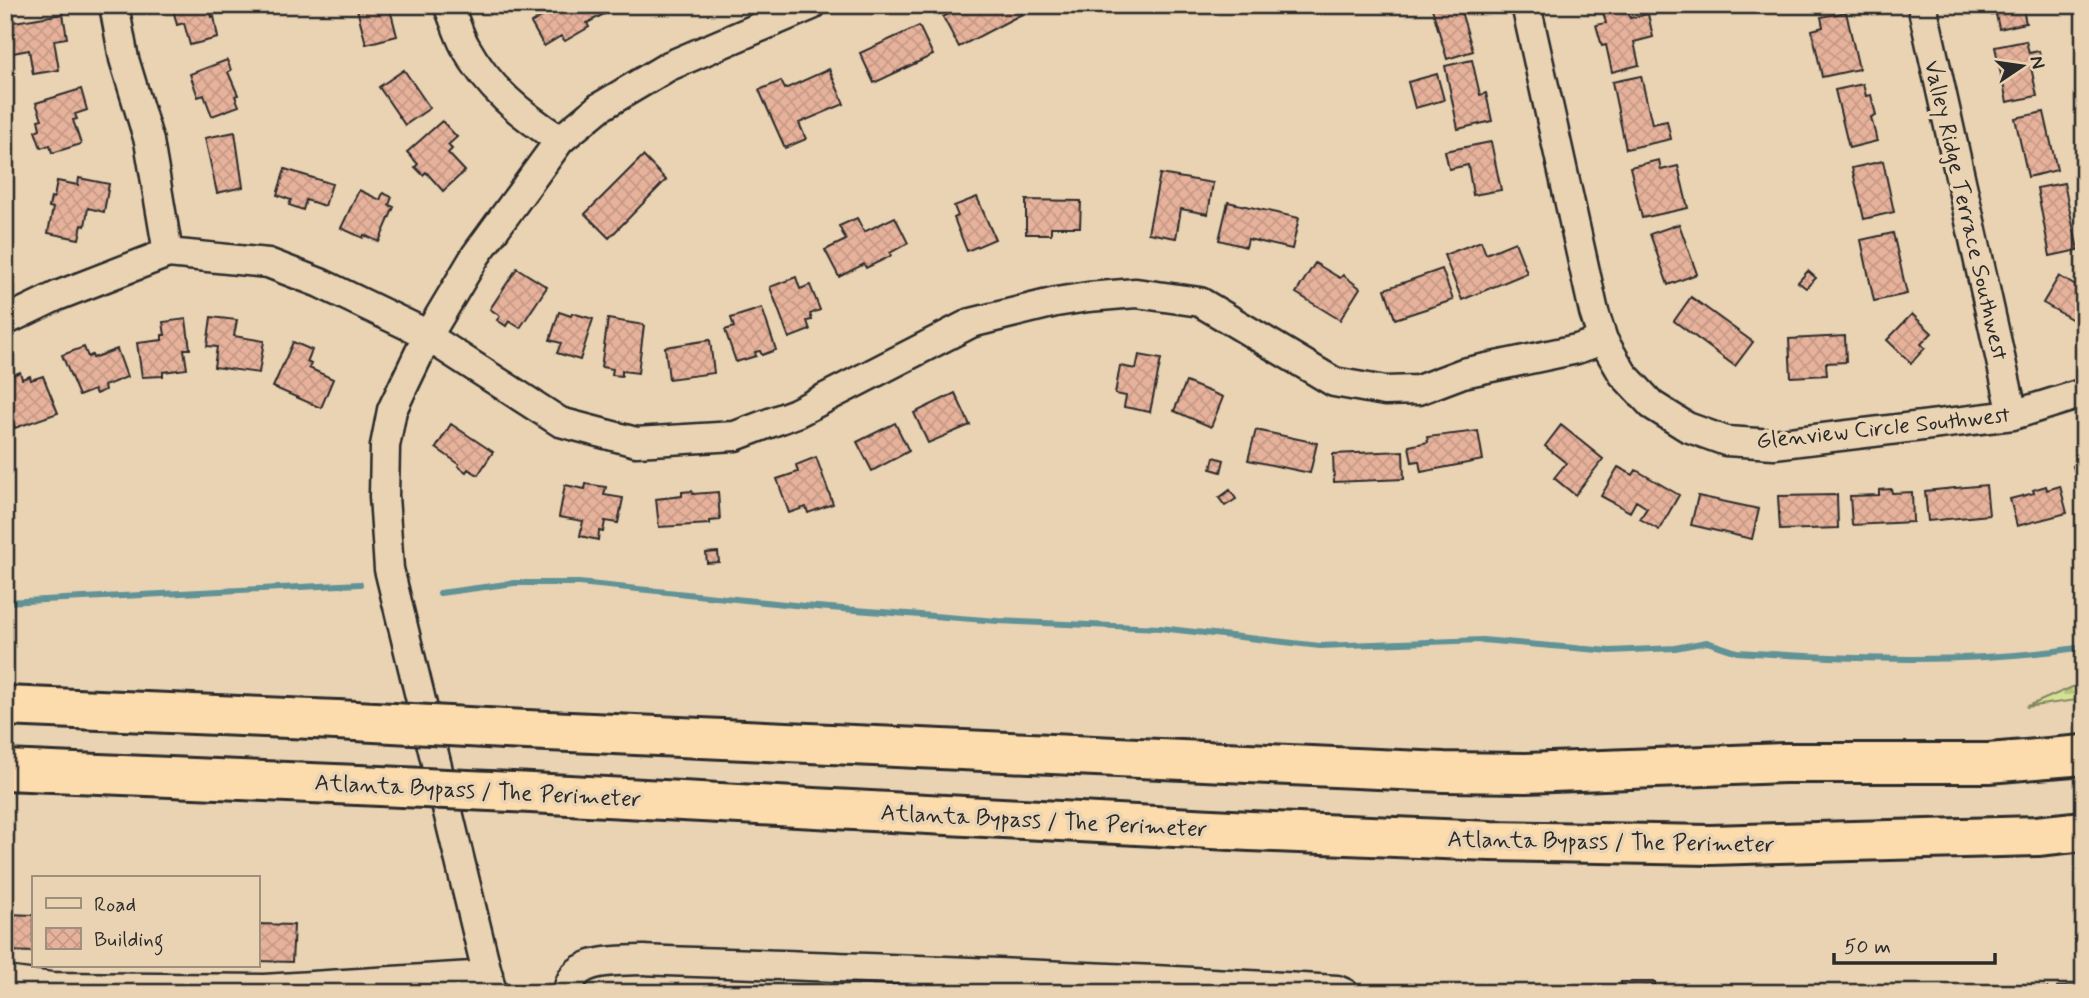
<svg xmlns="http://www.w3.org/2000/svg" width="2089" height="998" viewBox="0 0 2089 998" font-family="Mynerve,sans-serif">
<defs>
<pattern id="forest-firs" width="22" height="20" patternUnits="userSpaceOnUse" patternTransform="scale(1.75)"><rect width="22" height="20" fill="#d5e194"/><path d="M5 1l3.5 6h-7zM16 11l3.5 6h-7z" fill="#b7c180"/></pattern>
<pattern id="building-cross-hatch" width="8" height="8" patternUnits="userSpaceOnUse" patternTransform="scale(1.75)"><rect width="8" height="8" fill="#e7b29b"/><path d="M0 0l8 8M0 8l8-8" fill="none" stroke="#c69986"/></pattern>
</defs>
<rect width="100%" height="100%" fill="#e9d3b3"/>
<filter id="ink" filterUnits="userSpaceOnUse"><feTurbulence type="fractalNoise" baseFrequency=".0143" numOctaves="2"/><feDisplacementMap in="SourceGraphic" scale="14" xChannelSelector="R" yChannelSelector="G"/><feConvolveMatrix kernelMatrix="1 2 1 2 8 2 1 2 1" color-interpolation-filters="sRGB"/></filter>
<g filter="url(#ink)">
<path fill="url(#forest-firs)" stroke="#808660" stroke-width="2" d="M2084 682V699L2026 707Z"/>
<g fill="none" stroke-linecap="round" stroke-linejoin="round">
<path stroke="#619296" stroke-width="6" d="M440 593 514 583H579L804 606 998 621 1160 628 1320 646 1482 640 1610 651 1675 648 1707 642 1737 652C1852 659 1969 665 2084 647
M5 602 360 584"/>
</g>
<path fill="url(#building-cross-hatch)" stroke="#2b2b2b" stroke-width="2" d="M172 5H208L212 17 214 16 218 38 190 45 184 23 177 25Z
M356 5H389L397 36 366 44Z
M561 5H599L604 14 587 23 589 27 565 41 561 36 544 46 531 23Z
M966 5H1017L1022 14 959 47 943 17Z
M1431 5H1459L1473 51 1447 59Z
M1989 5H2022L2026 23 1999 29 1996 14 1992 15Z
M1627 7 1630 18 1648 14 1653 37 1634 42 1639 65 1612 72 1606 45 1602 46 1596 25 1606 23 1603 12Z
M1846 12 1859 69 1822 77 1812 30 1823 27 1821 17Z
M63 14 67 38 54 40 59 70 33 74 29 50 13 53 8 23Z
M919 26 933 55 874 83 860 53Z
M2026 41 2029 53 2039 51 2042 64 2031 67 2037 96 2007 102 1995 47Z
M227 60 231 70 228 72 238 95 235 96 239 106 212 116 204 95 198 97 190 74Z
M1472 60 1480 95 1486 93 1492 121 1458 129 1445 66Z
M829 69 844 104 799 123 806 139 785 148 759 90 781 81 785 89Z
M404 70 430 108 405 125 379 87Z
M1437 74 1444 100 1415 108 1408 82Z
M1641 76 1652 124 1667 121 1671 139 1626 149 1612 82Z
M1863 84 1866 96 1871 95 1876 115 1871 117 1877 141 1849 148 1835 90Z
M81 89 87 110 75 114 77 119 73 120 81 144 52 153 50 145 41 148 35 131 40 129 38 120 42 119 36 103Z
M2044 112 2057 170 2028 177 2015 118Z
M442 121 457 137 448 145 452 149 448 153 465 171 443 191 426 172 423 175 415 167 418 164 407 152Z
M235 132 243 187 217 193 205 138Z
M1491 142 1501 190 1473 195 1468 165 1449 169 1445 151Z
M643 156 666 180 609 238 585 214Z
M1659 160 1661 170 1678 166 1688 208 1642 218 1630 167Z
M1883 161 1894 212 1864 219 1852 168Z
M285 169 332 184 325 206 306 200 303 210 289 205 291 200 277 195Z
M1160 174 1213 183 1208 214 1181 209 1176 238 1148 233Z
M79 178 109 184 104 212 88 208 85 226 82 225 79 239 48 233 53 208 49 207 51 197 54 198 57 181 78 185Z
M2064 183 2078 250 2050 256 2037 188Z
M359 190 380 200 383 193 392 197 389 205 394 207 379 242 364 235 363 238 341 228Z
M977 197 995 239 967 251 954 218 958 216 954 206Z
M1026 200 1081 201 1080 227H1051V234H1026Z
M1228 202 1299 218 1292 249 1248 239 1246 247 1219 240Z
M895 217 908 243 890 253 891 256 866 268 864 264 839 277 825 250 846 240 839 226 857 218 864 232Z
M1679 224 1697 274 1668 285 1650 234Z
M1893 233 1907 294 1874 301 1861 240Z
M1481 241 1486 254 1515 242 1527 273 1462 300 1444 255Z
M1315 263 1340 278 1343 275 1360 288 1340 320 1296 293Z
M517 268 547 287 520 328 509 321 506 326 497 320 500 316 490 309Z
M1442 269 1453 300 1395 319 1385 289Z
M1808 271 1816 278 1806 288 1798 282Z
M2059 276 2084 291V326L2043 303Z
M796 277 800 289 810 285 820 310 810 314 812 320 807 321 810 330 789 338 770 287Z
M1691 297 1753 342 1735 366 1674 321Z
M762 308 776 350 762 355 760 351 755 352 756 356 736 362 725 330 734 327 731 318Z
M559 312 571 316 572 313 593 319 580 360 557 353 561 343 550 340Z
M1912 314 1932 333 1921 344 1925 348 1911 363 1887 340Z
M211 317 237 320 234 336 264 341 259 373 214 367 217 347 207 346Z
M186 319 190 349H184L187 369 163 372V376L142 377 137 343 162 340V335H165L163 322Z
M608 319 644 325 638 373 622 371V376L612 375 613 369 601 367Z
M1845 336 1846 362 1826 363 1827 375 1791 377 1789 339Z
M710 340 714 373 669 379 665 347Z
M293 342 312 350 307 362 311 364 309 368 333 379 321 408 273 387Z
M84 347 88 357 92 355 93 358 117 349 127 377 104 386 105 390 96 394 94 390 79 396 62 355Z
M1139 355 1161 359 1150 412 1124 407 1126 396 1115 394 1120 366 1136 369Z
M20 372 22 379 30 376 31 380 43 376 58 413 15 428 5 400V378Z
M1186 382 1223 397 1211 427 1174 411Z
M955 393 970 425 928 443 914 413Z
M895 423 909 451 872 471 857 442Z
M451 424 493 452 478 475 468 469 466 472 458 466 459 464 436 448Z
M1561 425 1603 459 1575 495 1554 478 1566 463 1545 446Z
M1256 430 1317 443 1310 473 1248 460Z
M1478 431 1483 460 1421 472 1419 461 1412 462 1409 446 1428 442 1427 437Z
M1403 451 1404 479 1334 482 1333 454Z
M816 457 833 504 808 513 806 507 789 513 777 479 798 472 796 465Z
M1214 457 1224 460 1221 472 1211 469Z
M2084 462V492H2082L2073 466Z
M1618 467 1633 475 1636 470 1679 495 1659 530 1640 519 1647 508 1636 501 1630 512 1601 496Z
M586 484 606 487 604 495 623 498 618 523 605 521 603 532 599 531 598 540 580 536 583 521 559 517 565 485 585 489Z
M1986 485 1989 515 1928 521 1925 491Z
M2046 486 2047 490 2060 486 2067 513 2017 526 2010 499 2034 493 2033 490Z
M1891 489 1892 493 1912 492 1913 522 1852 525 1850 496 1879 495V490Z
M1230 490 1236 499 1225 506 1219 498Z
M692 491 693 494 718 492 720 520 710 521V524L659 527 656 499 682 496V492Z
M1837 495 1838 528 1780 530 1778 496Z
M1698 496 1759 509 1752 539 1691 525Z
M718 552 719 562 707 563 706 553Z
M8 914 33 915V952L6 951Z
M257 924 294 925 292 962 257 961Z
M1621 982H1655V993H1621Z
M1999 985 2000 993H1963L1962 989Z
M2084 986V993H2057V987Z
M2047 988V993H2011V990Z"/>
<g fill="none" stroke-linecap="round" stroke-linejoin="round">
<defs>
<path id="minor" d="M114 5 124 59 149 141 168 253
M448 5C454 18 458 33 465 46 488 88 520 114 560 140
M1526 5 1594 312 1603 340 1623 374 1652 405 1687 427 1726 441 1774 444 2013 415 2084 393
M1922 5 2013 415
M5 321 57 296 168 253 268 263 320 283 416 329 560 422 636 442 735 436 796 413 971 323 1056 302 1088 297 1136 293 1200 302 1334 382 1385 391 1418 390 1463 373 1577 349 1603 340
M5 981 51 987 264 989 488 975
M492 993 389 569 384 496 385 446 392 410 427 337 476 255 560 140 600 107 669 66 812 5
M568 993C571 957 617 961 643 960 874 968 1106 976 1337 990L1344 993"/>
<path id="highway" d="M5 706 337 720
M505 729 1444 772 1526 773 1784 763H1989L2084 755
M5 770 358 785
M512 792 1250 831 1491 841 1710 845 2037 836 2084 831"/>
</defs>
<use href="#minor" stroke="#2b2b2b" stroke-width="33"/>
<use href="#highway" stroke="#2b2b2b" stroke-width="44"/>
<use href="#minor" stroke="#e9d3b3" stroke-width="28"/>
<use href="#highway" stroke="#fcdcac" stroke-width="38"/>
<defs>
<path id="highway-bridge" d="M337 720 505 729
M358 785 512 792"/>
</defs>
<use href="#highway-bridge" stroke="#2b2b2b" stroke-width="44" stroke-linecap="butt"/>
<use href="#highway-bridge" stroke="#fcdcac" stroke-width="38"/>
</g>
</g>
<g text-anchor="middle" stroke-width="7" stroke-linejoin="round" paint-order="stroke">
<g font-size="23" fill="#2b2b2b" stroke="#e9d3b3">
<text transform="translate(1967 210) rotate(77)" y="8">Valley Ridge Terrace Southwest</text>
<text transform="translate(1883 427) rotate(-6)" y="8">Glenview Circle Southwest</text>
<text transform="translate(478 790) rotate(3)" y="8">Atlanta Bypass / The Perimeter</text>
<text transform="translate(1044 820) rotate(3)" y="8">Atlanta Bypass / The Perimeter</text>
<text transform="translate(1611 841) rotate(1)" y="8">Atlanta Bypass / The Perimeter</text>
</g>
</g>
<rect width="2089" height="998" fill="none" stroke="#e9d3b3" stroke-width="28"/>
<rect x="14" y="14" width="2061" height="970" fill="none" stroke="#2b2b2b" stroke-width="2.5" filter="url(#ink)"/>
<rect x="32" y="876" width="228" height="91" fill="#e9d3b3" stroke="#9d907d" stroke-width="2"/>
<rect x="46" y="898" width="35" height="10" fill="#e9d3b3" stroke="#9d907d" stroke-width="2"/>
<text x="94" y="911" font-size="21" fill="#2b2b2b">Road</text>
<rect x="46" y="928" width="35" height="21" fill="url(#building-cross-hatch)" stroke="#9d907d" stroke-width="2"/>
<text x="94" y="946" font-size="21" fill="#2b2b2b">Building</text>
<g transform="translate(2022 66) rotate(77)" stroke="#e9d3b3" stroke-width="5" paint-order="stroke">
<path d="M0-5L12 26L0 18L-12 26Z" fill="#2b2b2b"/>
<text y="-10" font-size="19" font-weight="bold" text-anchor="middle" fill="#2b2b2b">N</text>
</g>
<path d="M1834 953v10h161v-10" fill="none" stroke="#2b2b2b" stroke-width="3.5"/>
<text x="1844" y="953" font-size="21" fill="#2b2b2b" stroke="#e9d3b3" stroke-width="5" paint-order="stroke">50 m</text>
</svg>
